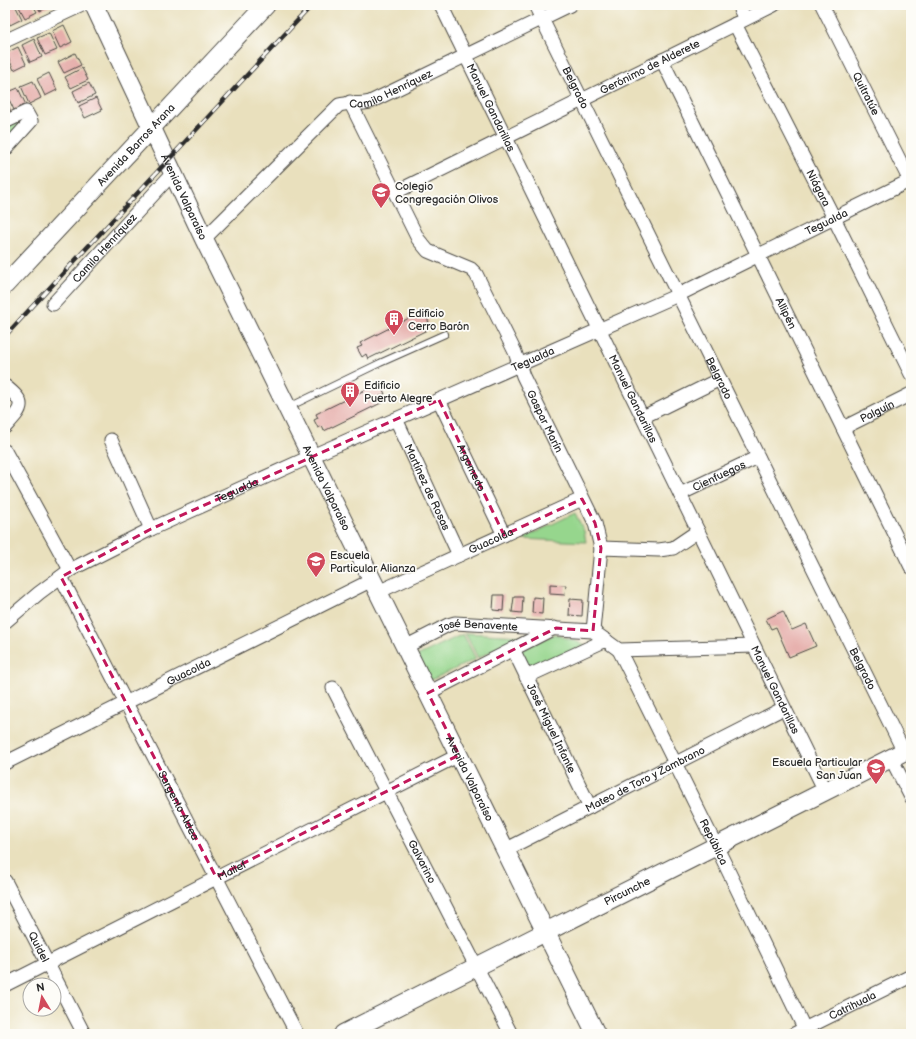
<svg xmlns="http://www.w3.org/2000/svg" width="916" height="1039" viewBox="0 0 916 1039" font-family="'Balsamiq Sans',sans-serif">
<rect width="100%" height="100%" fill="#fdfcf7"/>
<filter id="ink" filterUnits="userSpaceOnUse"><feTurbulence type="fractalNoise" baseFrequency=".025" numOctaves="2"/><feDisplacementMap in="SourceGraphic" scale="8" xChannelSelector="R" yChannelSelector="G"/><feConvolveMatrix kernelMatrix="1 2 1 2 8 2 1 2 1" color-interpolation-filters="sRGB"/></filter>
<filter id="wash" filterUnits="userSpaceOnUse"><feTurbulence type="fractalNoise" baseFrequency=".012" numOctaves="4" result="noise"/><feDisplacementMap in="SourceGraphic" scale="16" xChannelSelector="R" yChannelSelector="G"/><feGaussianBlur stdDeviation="0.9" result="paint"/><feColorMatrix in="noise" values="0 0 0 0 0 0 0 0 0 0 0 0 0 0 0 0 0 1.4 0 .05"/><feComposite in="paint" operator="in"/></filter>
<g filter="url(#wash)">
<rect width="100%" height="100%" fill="#e9e0bd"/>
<path fill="#96d68d" stroke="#60805c" d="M21 120 23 121 5 145V127Z
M575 513 584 531 586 542 522 539Z
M465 633 523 636 478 658Z
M463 634 476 659 429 681 417 656Z
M555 634 586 645 524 675 513 654Z"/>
<g id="blocks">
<path fill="#e5aba8" d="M7 5H15L22 19 10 25 5 15V6Z
M18 5H33L37 12 25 18Z
M37 5H52L40 11Z
M64 25 72 42 60 48 52 31Z
M49 33 57 50 45 55 37 38Z
M34 39 42 57 30 62 22 45Z
M18 47 26 64 14 70 6 53Z
M75 53 81 65 64 73 58 62Z
M5 59 11 71 5 74Z
M82 68 88 80 71 88 65 77Z
M49 73 57 90 45 96 37 79Z
M33 81 41 98 29 104 21 86Z
M89 83 95 95 78 103 73 91Z
M18 88 26 105 14 110 6 93Z
M5 98 11 112 5 115Z
M96 98 102 110 85 118 79 106Z
M419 313 421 317 425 315 429 322 424 325 427 330 368 359 366 354 362 357 357 348 362 346 360 343Z
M375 385 377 388 381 386 385 394 380 396 383 402 324 431 322 426 318 428 314 420 318 418 316 414Z
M550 584 566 585 565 595 550 594Z
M494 595H504L503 611 493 610Z
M514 597H523L522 613 512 612Z
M533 597 543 598 542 614 532 613Z
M570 599 583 600 582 616 569 615Z
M783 611 792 630 806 624 816 646 789 657 776 627 771 629 766 619Z"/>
</g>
</g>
<g filter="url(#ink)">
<use href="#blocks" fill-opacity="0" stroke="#484641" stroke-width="1"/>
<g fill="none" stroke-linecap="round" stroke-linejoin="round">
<defs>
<path id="lane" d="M289 407 380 363 445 334"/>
<g id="street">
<path id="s1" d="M441 5 825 791"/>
<path id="s2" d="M535 5 904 752"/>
<path d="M738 5 745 19"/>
<path id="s3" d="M822 5 911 183"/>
<path id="s4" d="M735 24 834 218 911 374"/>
<path d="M5 41 82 5"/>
<path id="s5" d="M662 60 911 567"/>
<path id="s6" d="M350 102 418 239 428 251 471 269 476 274 515 352 523 376 595 523 601 548 593 631"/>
<path d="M5 122 26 112 31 121 5 150"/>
<path id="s7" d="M396 192 774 5"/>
<path id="s8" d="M204 239 339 105C350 102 359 105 370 102L570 5"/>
<path id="s9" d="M53 304 172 174"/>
<path d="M5 386C28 404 22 408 5 427"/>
<path id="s10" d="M439 400 504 535"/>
<path d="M643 417 720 379"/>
<path id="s11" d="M396 419 459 555"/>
<path id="s12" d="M843 428 911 394"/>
<path d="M111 440 151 529"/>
<path d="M5 451 70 570"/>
<path id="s13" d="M680 494 758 457"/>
<path d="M601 548 659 550 673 548 698 531"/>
<path id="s14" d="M61 577 297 1034"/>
<path id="s15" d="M378 592 582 499"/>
<path id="s16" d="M5 622 39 593 70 570 151 529 312 456 678 295 911 180"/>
<path id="s17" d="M405 647 448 625 455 623 593 631 619 650 754 646"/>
<path id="s18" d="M513 649 590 807"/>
<path id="s19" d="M619 650 723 860 807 1034"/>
<path d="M526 677 606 640"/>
<path id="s20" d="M333 688 511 1034"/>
<path d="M428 693 554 628"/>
<path d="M891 758 911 797"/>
<path id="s21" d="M5 763 372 580"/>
<path id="s22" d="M505 850 784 708"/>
<path id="s23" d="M5 881 84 1034"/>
<path id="s24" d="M5 985 459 755"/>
<path id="s25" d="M794 1034 911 976"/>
</g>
<g id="secondary">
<path id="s26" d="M94 5 204 239 596 1034"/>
<path id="s27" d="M5 285 266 5"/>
<path id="s28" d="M343 1034 911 748"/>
</g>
</defs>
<use href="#lane" stroke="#484641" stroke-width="8"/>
<use href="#street" stroke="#484641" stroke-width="15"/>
<use href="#secondary" stroke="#484641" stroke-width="20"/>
<use href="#lane" stroke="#fff" stroke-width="6"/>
<use href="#street" stroke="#fff" stroke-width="13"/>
<use href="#secondary" stroke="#fff" stroke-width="18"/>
<defs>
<path id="rail" d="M5 336 312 5"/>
</defs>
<use href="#rail" stroke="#2b2b2b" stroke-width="4.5"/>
<use href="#rail" stroke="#fdfcf7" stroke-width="3" stroke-dasharray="9" stroke-linecap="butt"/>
</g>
</g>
<path fill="none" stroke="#c2185b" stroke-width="3" stroke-dasharray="8 5" stroke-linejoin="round" d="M439 400 504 535 582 499 595 523 601 548 593 631 556 628 428 693 459 755 216 877 61 577 151 529Z"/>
<defs>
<symbol id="school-pin" viewBox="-11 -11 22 30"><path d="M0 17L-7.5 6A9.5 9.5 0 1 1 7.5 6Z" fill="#d1495b" stroke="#fdfcf7"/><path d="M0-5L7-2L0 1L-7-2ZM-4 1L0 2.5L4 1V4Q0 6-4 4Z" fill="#fff"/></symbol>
<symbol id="building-pin" viewBox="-11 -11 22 30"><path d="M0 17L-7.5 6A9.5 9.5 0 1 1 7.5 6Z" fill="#d1495b" stroke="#fdfcf7"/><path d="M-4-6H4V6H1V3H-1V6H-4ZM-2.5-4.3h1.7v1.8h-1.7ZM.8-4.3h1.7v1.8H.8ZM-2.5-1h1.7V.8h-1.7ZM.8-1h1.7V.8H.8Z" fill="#fff"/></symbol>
</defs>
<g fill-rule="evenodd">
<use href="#school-pin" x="370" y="181" width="22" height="30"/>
<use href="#building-pin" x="383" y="308" width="22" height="30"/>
<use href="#building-pin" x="339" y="380" width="22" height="30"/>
<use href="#school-pin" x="305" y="550" width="22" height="30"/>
<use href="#school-pin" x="865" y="757" width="22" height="30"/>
</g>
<g text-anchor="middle" stroke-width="3.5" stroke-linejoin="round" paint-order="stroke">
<g font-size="11" fill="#2b2b2b" stroke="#fdfcf7">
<text dy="4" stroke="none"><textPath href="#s7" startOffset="283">Gerónimo de Alderete</textPath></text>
<text dy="4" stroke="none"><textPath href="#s8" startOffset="245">Camilo Henríquez</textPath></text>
<text dy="4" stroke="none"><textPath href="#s2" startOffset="92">Belgrado</textPath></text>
<text dy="4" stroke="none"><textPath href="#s3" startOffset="99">Quitratúe</textPath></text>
<text dy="4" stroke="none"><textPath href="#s1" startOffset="114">Manuel Gandarillas</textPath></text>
<text dy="4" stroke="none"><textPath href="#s27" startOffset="192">Avenida Barros Arana</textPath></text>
<text dy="4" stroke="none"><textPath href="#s4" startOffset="184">Niágara</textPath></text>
<text dy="4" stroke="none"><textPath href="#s26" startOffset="212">Avenida Valparaíso</textPath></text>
<text dy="4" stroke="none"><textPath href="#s16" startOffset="916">Tegualda</textPath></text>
<text dy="4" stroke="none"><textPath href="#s9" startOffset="76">Camilo Henríquez</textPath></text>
<text dy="4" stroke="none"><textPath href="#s5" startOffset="282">Allipén</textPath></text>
<text dy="4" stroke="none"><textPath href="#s16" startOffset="592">Tegualda</textPath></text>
<text dy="4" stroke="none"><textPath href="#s2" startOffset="416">Belgrado</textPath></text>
<text dy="4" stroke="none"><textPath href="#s1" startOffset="438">Manuel Gandarillas</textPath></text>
<text dy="4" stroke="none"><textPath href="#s12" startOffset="38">Palguín</textPath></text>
<text dy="4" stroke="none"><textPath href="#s6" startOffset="385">Gaspar Marín</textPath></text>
<text dy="4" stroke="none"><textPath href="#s10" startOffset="75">Argomedo</textPath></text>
<text dy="4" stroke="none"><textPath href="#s13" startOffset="43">Cienfuegos</textPath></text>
<text dy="4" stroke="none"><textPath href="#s11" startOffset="75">Martínez de Rosas</textPath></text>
<text dy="4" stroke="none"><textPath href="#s26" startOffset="536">Avenida Valparaíso</textPath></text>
<text dy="4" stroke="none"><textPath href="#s16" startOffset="268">Tegualda</textPath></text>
<text dy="4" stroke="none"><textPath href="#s15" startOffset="124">Guacolda</textPath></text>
<text dy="4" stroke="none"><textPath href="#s17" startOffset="78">José Benavente</textPath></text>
<text dy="4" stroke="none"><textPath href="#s2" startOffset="740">Belgrado</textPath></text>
<text dy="4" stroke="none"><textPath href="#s21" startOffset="205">Guacolda</textPath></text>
<text dy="4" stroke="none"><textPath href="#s1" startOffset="762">Manuel Gandarillas</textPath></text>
<text dy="4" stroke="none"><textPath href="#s18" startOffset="88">José Miguel Infante</textPath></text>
<text dy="4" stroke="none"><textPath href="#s26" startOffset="860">Avenida Valparaíso</textPath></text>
<text dy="4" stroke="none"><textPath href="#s22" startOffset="157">Mateo de Toro y Zambrano</textPath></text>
<text dy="4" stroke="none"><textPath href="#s14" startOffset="257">Sargento Aldea</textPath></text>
<text dy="4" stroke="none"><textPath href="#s19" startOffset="214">República</textPath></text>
<text dy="4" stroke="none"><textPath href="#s20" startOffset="195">Galvarino</textPath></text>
<text dy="4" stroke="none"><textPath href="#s24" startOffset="254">Mailef</textPath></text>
<text dy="4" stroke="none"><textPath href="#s28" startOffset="318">Pircunche</textPath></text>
<text dy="4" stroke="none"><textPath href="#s23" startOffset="74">Quidel</textPath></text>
<text dy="4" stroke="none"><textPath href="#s25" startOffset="65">Catrihuala</textPath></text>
</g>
<g font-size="11" fill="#2b2b2b" stroke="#fdfcf7" text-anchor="start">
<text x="395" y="190">Colegio<tspan x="395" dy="13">Congregación Olivos</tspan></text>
<text x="408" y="317">Edificio<tspan x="408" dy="13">Cerro Barón</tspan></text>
<text x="364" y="389">Edificio<tspan x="364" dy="13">Puerto Alegre</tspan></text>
<text x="330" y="559">Escuela<tspan x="330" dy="13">Particular Alianza</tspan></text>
<text x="862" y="766" text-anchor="end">Escuela Particular<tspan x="862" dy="13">San Juan</tspan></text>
</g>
</g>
<rect width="916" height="1039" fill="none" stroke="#fdfcf7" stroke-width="20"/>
<g transform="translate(42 997) rotate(350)"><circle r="19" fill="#fdfcf7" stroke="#a9a8a5"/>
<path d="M0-3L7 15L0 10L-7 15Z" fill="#d1495b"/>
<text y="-6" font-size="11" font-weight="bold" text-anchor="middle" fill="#2b2b2b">N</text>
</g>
</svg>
